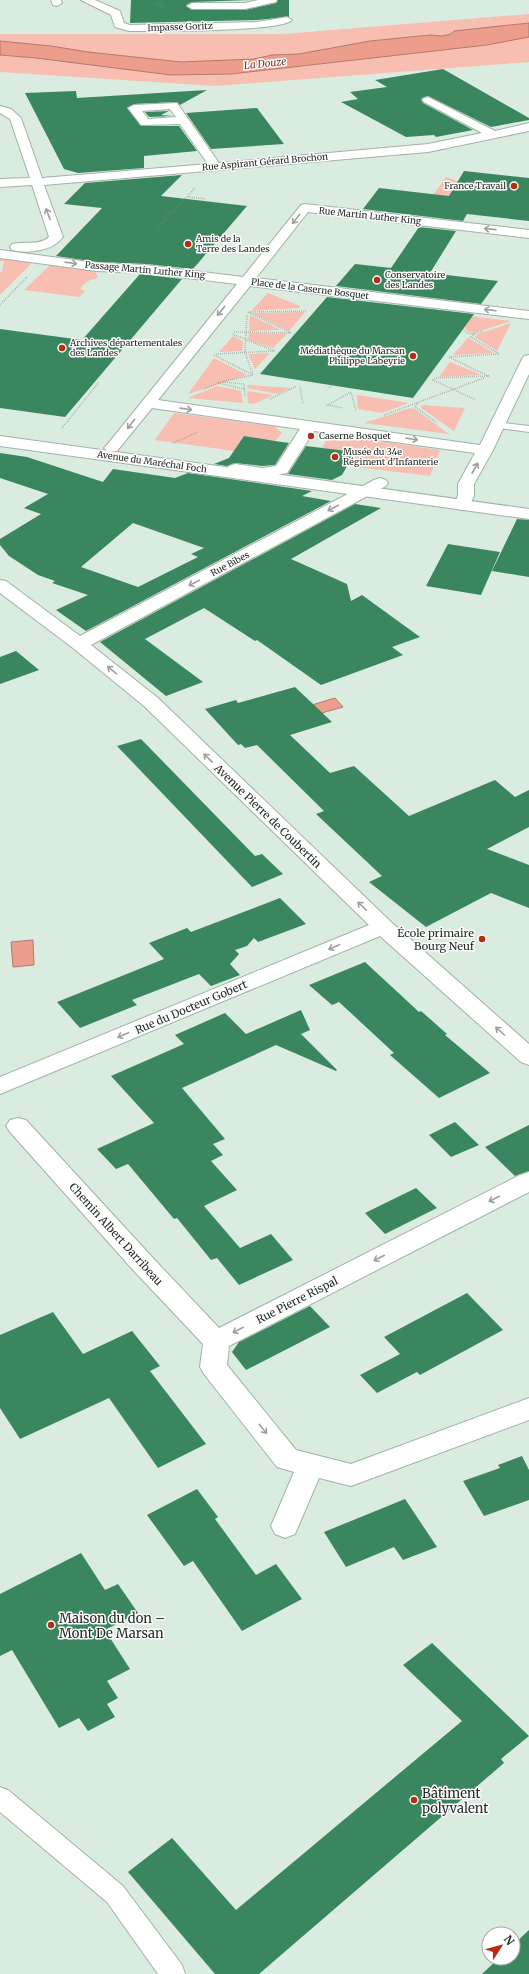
<svg xmlns="http://www.w3.org/2000/svg" width="529" height="1974" viewBox="0 0 529 1974" font-family="Merriweather,serif">
<rect width="100%" height="100%" fill="#daebe0"/>
<path fill="#f8beb2" d="M529 14V62L215 86 0 72V34H283Z
M446 177 458 181 529 196 420 213Z
M0 256 34 261 0 295V272L2 271 4 261H0Z
M50 265 94 271 98 276 96 279C89 279 84 284 80 289L85 291 79 297 24 290Z
M268 293 300 306 299 308 251 311Z
M305 312 289 331 252 313Z
M454 314 511 321 474 333 468 332Z
M250 315 279 329 278 330 249 331Z
M511 323 497 351 475 337 478 334Z
M249 333 287 334 273 348 248 340Z
M233 336 243 341 242 351 219 352Z
M468 338 494 353 453 355Z
M270 353 255 369 248 354Z
M214 358 247 375 188 394Z
M450 362 482 375 439 377Z
M248 385 291 388 278 394 247 388Z
M217 386 241 391 243 403 188 398Z
M247 391 273 395 254 404 248 403Z
M357 395 409 403 382 413 358 409Z
M422 405 465 408 454 431 421 408Z
M410 408 415 409 449 434 364 423Z
M174 413 274 426 282 433 275 441 243 437 234 451 155 440Z
M336 435 440 450 430 476 347 466 354 452 322 448 327 439Z"/>
<path fill="#ec9d8c" stroke="#b07b6e" d="M529 23V37L487 45 231 74 171 75 36 58 0 55V41L51 46 88 52 181 62 254 59 272 55 299 54 370 41 430 35 442 36 451 34 454 31Z
M335 698 343 707 311 716 302 708Z
M33 940 34 965 13 967 11 942Z"/>
<path fill="#3a875f" fill-rule="evenodd" d="M131 0H251L192 2 186 5 192 10H245L276 3 278 0H289V17L257 20 130 23Z
M443 69 529 118V120L491 127 428 96 421 99 423 103 473 130 436 137 434 135 406 137 341 102 358 99 350 92 387 87 375 80Z
M207 90 180 105 177 102 134 104 127 108 141 126H179L197 151 144 156V168L78 173 64 169 25 93 76 91 77 98Z
M257 108 284 144 211 149 186 113Z
M169 111 161 115 173 116 149 117 145 112Z
M464 171 529 178V221L467 214 463 221 363 209 379 188 449 196Z
M182 175 161 196 247 206 193 269 146 264 97 262 56 256 102 208 64 204 85 183Z
M419 227 456 231 430 273 498 281 481 304 336 286 355 264 391 268Z
M140 274 182 279 65 417 0 408V329L82 340Z
M327 297 474 314 413 398 260 374Z
M244 436 275 441 289 443 275 465 262 466 235 463 227 466 214 464 229 458Z
M306 446 355 452 342 475 332 480 288 474Z
M0 453 27 457 103 482 113 469 175 478 188 473 312 491 302 496 331 501 86 631 56 610 88 595 52 583 55 581 38 575 9 556 0 545V539L41 514 24 508 48 494 0 478ZM133 523 204 548 191 554 198 557 138 587 81 567Z
M355 504 381 508 291 559 347 584 351 601 362 595 420 637 392 647 403 655 321 685 257 640 255 641 204 608 145 639 203 682 166 696 100 642Z
M517 519 529 520V577L492 571Z
M448 544 500 552 481 595 426 586Z
M16 651 39 670 0 684V657Z
M295 687 332 722 290 735 330 773 354 766 409 816 495 780 515 797 529 790V827L487 849 529 865V908L491 893 426 927 369 882 382 876 316 814 324 811 257 745 245 748 241 744 238 745 205 709 236 700 238 703Z
M141 739 255 856 262 854 283 874 252 887 117 746Z
M280 898 306 924 258 942 254 938 247 946 235 950 239 954 230 964 240 975 211 986 199 974 132 1000 137 1005 80 1028 57 1002 164 959 149 943 187 928 191 932Z
M365 962 419 1012 421 1011 447 1034 445 1035 490 1073 439 1098 390 1055 394 1053 339 1002 332 1005 309 985Z
M301 1010 310 1030 301 1034 337 1070 336 1071 276 1045 182 1088 225 1139 213 1144 223 1155 211 1161 237 1190 204 1206 240 1248 271 1234 293 1260 239 1285 217 1258 211 1260 177 1218 174 1219 128 1164 116 1169 97 1149 154 1123 111 1076 184 1044 175 1035 225 1013 246 1034Z
M455 1122 479 1145 451 1157 429 1135Z
M529 1125V1171L515 1176 485 1147Z
M416 1188 437 1208 385 1234 365 1213Z
M467 1293 503 1330 420 1375 417 1372 377 1393 360 1375 400 1354 384 1337Z
M310 1306 330 1327 246 1370 232 1352 239 1342Z
M53 1312 83 1354 132 1331 160 1366 150 1371 206 1444 158 1468 109 1398 20 1439 0 1408V1335Z
M522 1456 529 1470V1500L484 1516 463 1481 500 1468 498 1465Z
M197 1489 218 1517 215 1519 256 1575 276 1564 302 1599 242 1631 193 1561 184 1566 147 1515Z
M405 1499 437 1547 403 1560 394 1547 346 1567 324 1532Z
M81 1553 105 1590 118 1584 138 1613 105 1630 130 1669 107 1681 118 1698 107 1704 115 1717 88 1731 79 1718 59 1728 12 1650 0 1656V1594Z
M432 1643 529 1736 501 1759 504 1763 259 1974H215L128 1872 172 1838 236 1910 462 1721 403 1665Z
M529 1930V1974H482L499 1958H513V1945Z"/>
<g fill="none" stroke-linecap="round" stroke-linejoin="round">
<defs>
<path id="service" d="M496 422 529 426V432L492 427 490 425 492 423Z
M0 1787 8 1790 123 1886 182 1965 185 1974H158L107 1902 0 1812Z"/>
<path id="minor" d="M51 0H61L62 3 57 6 53 5Z
M81 0H95L120 11 124 23 130 25 257 22 287 17 292 20C282 32 152 31 129 31L115 27 111 15Z
M258 0H277L276 2 245 9H192L187 6 192 3H245Z
M428 97 495 131 529 123V131L428 152 44 185 63 237C53 251 28 254 12 250L10 247 12 244C25 241 39 246 49 237L32 185 0 187V179L30 178 10 119 0 113V106L11 109 21 118 42 178 208 164 180 124 141 125 128 108 134 105 177 103 219 163 428 144 482 133 424 102 422 100 424 98ZM170 109 176 117 148 119 142 111Z
M305 204 529 230V238L308 212 256 278 529 311V319L250 286 158 400 480 445 522 359 524 356 529 355V374L493 450 474 484V496L468 508 462 510 456 508 454 505 458 496V484L475 453 314 431 287 473 262 478 229 472 227 469 229 466 235 464 262 468 276 466 300 429 152 408 117 451H107L104 448 107 445 237 284 146 273 97 271 0 258V250L97 263 146 265 243 277 301 205Z
M380 478 386 480 388 483 386 486 91 645 158 698 391 922 529 1044V1065L521 1062 380 936 0 1094V1077L369 925 144 706 73 648 0 593V580L6 581 80 636 374 480Z
M18 1118 26 1120 152 1257 219 1328 520 1175 529 1172V1192L229 1346 227 1365 296 1450 351 1464 529 1398V1420L351 1486 319 1478 295 1534 285 1538 275 1534 271 1526 294 1472 277 1467 204 1374 200 1367 203 1344 134 1271 10 1132 6 1126 10 1120Z"/>
<path id="secondary" d="M0 436 529 509V519L0 446Z"/>
</defs>
<use href="#service" stroke="#a1b2a7" stroke-width="2"/>
<use href="#minor" stroke="#a1b2a7" stroke-width="2"/>
<use href="#secondary" stroke="#a1b2a7" stroke-width="2"/>
<path stroke="#7e8a82" stroke-width="1.5" stroke-dasharray="0.5 1.5" stroke-linecap="butt" d="M156 3 165 7
M188 197 206 199
M165 210 172 213
M156 230 195 188
M0 305 27 277
M247 315 245 352 253 375
M462 327 466 333 474 334 483 331
M234 332 291 333 248 312 307 311
M474 334 471 337 499 354 449 357 488 376 435 378 433 380 476 400
M216 354 275 351 232 334
M223 382 244 384 245 397
M218 383 244 389
M300 387 303 404
M329 388 331 386
M204 389 221 382 253 375 214 355
M270 399 297 386
M418 403 415 407 436 422
M328 405 343 408
M326 406 351 392 356 411
M384 415 484 378
M62 428 99 382
M173 443 198 432
M360 452 362 467"/>
<use href="#service" fill="#fff" fill-rule="evenodd"/>
<use href="#minor" fill="#fff" fill-rule="evenodd"/>
<use href="#secondary" fill="#fff" fill-rule="evenodd"/>
</g>
<defs><path id="oneway-shaft" d="M-6 0H5M1.5-3L5.5 0L1.5 3" fill="none" stroke-width="1.6" stroke-linecap="round" stroke-linejoin="round"/></defs>
<g stroke="#9da09e">
<use href="#oneway-shaft" transform="translate(48 214) rotate(-111)"/>
<use href="#oneway-shaft" transform="translate(296 219) rotate(129)"/>
<use href="#oneway-shaft" transform="translate(490 229) rotate(-174)"/>
<use href="#oneway-shaft" transform="translate(71 263) rotate(8)"/>
<use href="#oneway-shaft" transform="translate(490 310) rotate(-173)"/>
<use href="#oneway-shaft" transform="translate(221 311) rotate(129)"/>
<use href="#oneway-shaft" transform="translate(186 409) rotate(8)"/>
<use href="#oneway-shaft" transform="translate(131 424) rotate(128)"/>
<use href="#oneway-shaft" transform="translate(412 439) rotate(8)"/>
<use href="#oneway-shaft" transform="translate(475 468) rotate(-61)"/>
<use href="#oneway-shaft" transform="translate(333 508) rotate(152)"/>
<use href="#oneway-shaft" transform="translate(194 583) rotate(152)"/>
<use href="#oneway-shaft" transform="translate(112 670) rotate(-141)"/>
<use href="#oneway-shaft" transform="translate(208 758) rotate(-136)"/>
<use href="#oneway-shaft" transform="translate(362 906) rotate(-136)"/>
<use href="#oneway-shaft" transform="translate(334 947) rotate(157)"/>
<use href="#oneway-shaft" transform="translate(500 1031) rotate(-138)"/>
<use href="#oneway-shaft" transform="translate(123 1035) rotate(157)"/>
<use href="#oneway-shaft" transform="translate(494 1199) rotate(153)"/>
<use href="#oneway-shaft" transform="translate(379 1258) rotate(153)"/>
<use href="#oneway-shaft" transform="translate(238 1330) rotate(153)"/>
<use href="#oneway-shaft" transform="translate(263 1429) rotate(51)"/>
</g>
<g fill="#b82c15" stroke="#fff" stroke-width="1.5">
<circle cx="514" cy="186" r="4"/>
<circle cx="188" cy="244" r="4"/>
<circle cx="377" cy="280" r="4"/>
<circle cx="62" cy="348" r="4"/>
<circle cx="413" cy="356" r="4"/>
<circle cx="311" cy="436" r="4"/>
<circle cx="335" cy="457" r="4"/>
<circle cx="482" cy="939" r="4"/>
<circle cx="51" cy="1625" r="4"/>
<circle cx="414" cy="1800" r="4"/>
</g>
<g text-anchor="middle" stroke-width="3" stroke-linejoin="round" paint-order="stroke">
<g font-size="9" fill="#252c28" stroke="#fff">
<text transform="translate(180 27) rotate(-2)" y="3">Impasse Goritz</text>
<text transform="translate(265 162) rotate(-5)" y="3">Rue Aspirant Gérard Brochon</text>
<text transform="translate(370 216) rotate(6)" y="3">Rue Martin Luther King</text>
<text transform="translate(145 270) rotate(5)" y="3">Passage Martin Luther King</text>
<text transform="translate(310 289) rotate(7)" y="3">Place de la Caserne Bosquet</text>
<text transform="translate(152 462) rotate(8)" y="3">Avenue du Maréchal Foch</text>
<text transform="translate(230 564) rotate(-28)" y="3">Rue Bibes</text>
</g>
<g font-size="9" fill="#252c28" stroke="#fff" text-anchor="start">
<text x="506" y="189" text-anchor="end">France Travail</text>
<text x="196" y="242">Amis de la<tspan x="196" dy="10">Terre des Landes</tspan></text>
<text x="385" y="278">Conservatoire<tspan x="385" dy="10">des Landes</tspan></text>
<text x="70" y="346">Archives départementales<tspan x="70" dy="10">des Landes</tspan></text>
<text x="405" y="354" text-anchor="end">Médiathèque du Marsan<tspan x="405" dy="10">Philippe Labeyrie</tspan></text>
<text x="319" y="439">Caserne Bosquet</text>
<text x="343" y="455">Musée du 34e<tspan x="343" dy="10">Régiment d'Infanterie</tspan></text>
</g>
<g font-size="10" font-style="italic" fill="#802516" stroke="#fff">
<text transform="translate(265 63) rotate(-6)" y="4">La Douze</text>
</g>
<g font-size="11" fill="#252c28" stroke="#fff">
<text transform="translate(268 816) rotate(44)" y="4">Avenue Pierre de Coubertin</text>
<text transform="translate(191 1007) rotate(-23)" y="4">Rue du Docteur Gobert</text>
<text transform="translate(116 1234) rotate(48)" y="4">Chemin Albert Darribeau</text>
<text transform="translate(297 1300) rotate(-27)" y="4">Rue Pierre Rispal</text>
</g>
<g font-size="11" fill="#252c28" stroke="#fff" text-anchor="end">
<text x="474" y="937">École primaire<tspan x="474" dy="13">Bourg Neuf</tspan></text>
</g>
<g font-size="13" fill="#252c28" stroke="#fff" text-anchor="start">
<text x="59" y="1623">Maison du don –<tspan x="59" dy="15">Mont De Marsan</tspan></text>
<text x="422" y="1798">Bâtiment<tspan x="422" dy="15">polyvalent</tspan></text>
</g>
</g>
<g transform="translate(501 1946) rotate(54)"><circle r="19" fill="#ffffff" stroke="#a8aba9"/>
<path d="M0-3L7 15L0 10L-7 15Z" fill="#b82c15"/>
<text y="-6" font-size="11" font-weight="bold" text-anchor="middle" fill="#252c28">N</text>
</g>
</svg>
